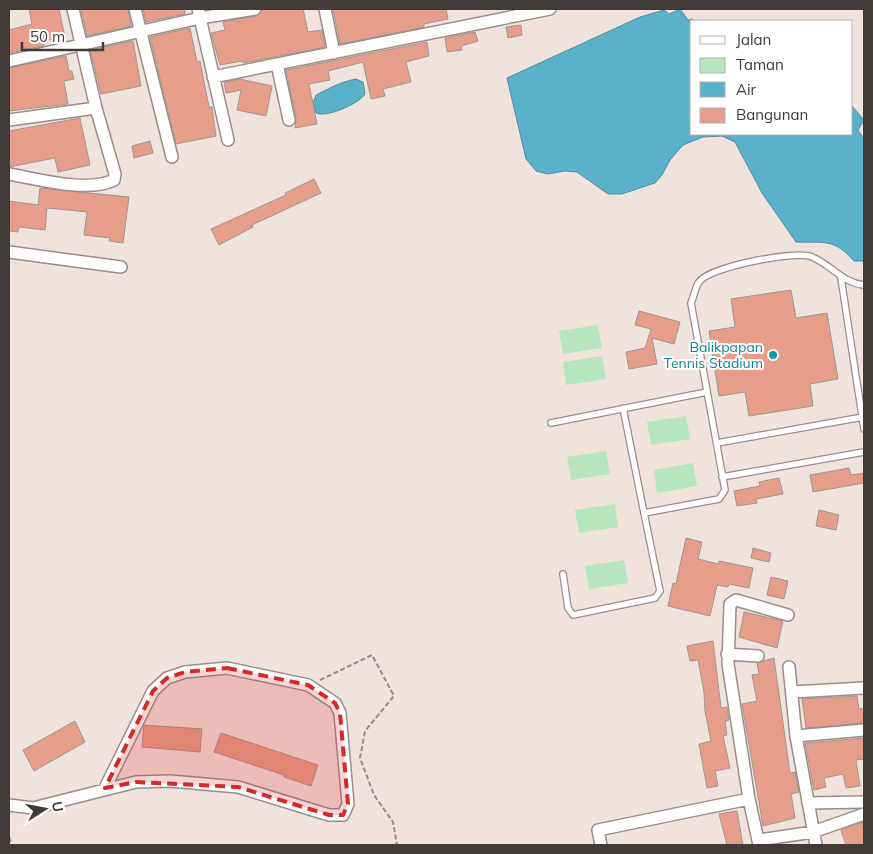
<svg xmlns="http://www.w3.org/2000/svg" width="873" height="854" viewBox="0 0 873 854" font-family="Mulish,sans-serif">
<rect width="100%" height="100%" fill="#f0e2dd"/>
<path fill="#b7e5bd" d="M598 325 602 348 563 354 559 331Z
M602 356 606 379 566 385 563 362Z
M686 416 690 439 651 445 647 422Z
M606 451 610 474 571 480 567 457Z
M693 463 697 486 657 493 654 470Z
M615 504 618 527 579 533 575 510Z
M624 560 628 583 589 589 585 566Z"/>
<path fill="#59b2ca" stroke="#528e9e" d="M680 9 688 20 692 19 693 21 692 134H852V106L864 120 858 130 864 139V261H854C834 238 824 243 796 242L762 193 735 142 722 136 703 137 683 145 670 160 662 175 655 183 622 194H608L577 172 565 171 548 174 536 171 526 159 507 78 640 17 664 10 669 14Z
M356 79 363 82 365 94C359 104 326 118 316 113L313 103 316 95C330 88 340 82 356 79Z"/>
<path fill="#e69d89" stroke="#a29591" d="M29 9H59L65 37 43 41 44 46 9 53V30L32 24Z
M81 9H128L131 26 87 36Z
M143 9H184L185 14 146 22Z
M262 9H303L308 32 322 30 325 47 243 63 242 61 220 65 211 33 225 30 223 22 257 16Z
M333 9H446L448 19 424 24V27L340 44Z
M521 25 522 35 508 38 506 27Z
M190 28 197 62 200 61 209 107H212L216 136 176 144 150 37Z
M475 32 478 41 461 46 462 50 447 52 445 38Z
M133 41 141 86 101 94 90 50Z
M427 42 429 56 406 62 411 82 383 89 385 96 371 99 363 62 328 71 330 80 309 84 317 124 295 128 296 118 286 70Z
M66 56 69 71H72L74 79 64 81 68 104 9 111V68Z
M240 79 272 86 266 116 237 110 241 90 226 93 224 82Z
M80 118 90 165 58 172 55 158 9 167V131Z
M150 141 153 153 134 158 132 146Z
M314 179 321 193 252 225 253 227 219 245 211 229 286 195 285 193Z
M40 188 129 197 123 243 109 241 110 238 84 235 87 212 47 208 45 230 19 227 18 232 9 231V201L38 205Z
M791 290 796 318 827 313 838 379 810 384 813 406 749 416 745 392 719 396 709 331 735 327 731 299Z
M639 311 680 322 674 344 652 338 657 364 629 369 626 352 645 348 651 329 635 325Z
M849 468 851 475 864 473V483L813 492 810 475Z
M779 478 783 494 756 499 757 503 737 506 734 491 760 486 759 482Z
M819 510 839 515 836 530 816 526Z
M686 538 702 542 698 559 719 564V561L753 568 749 588 729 584 728 587 717 585 710 616 668 606 673 583 676 584Z
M753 548 771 553 769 562 751 558Z
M771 577 788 581 784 599 767 595Z
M744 612 783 621 777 648 739 637Z
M713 641 721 708 727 707 729 720 725 721 727 735 723 736 730 768 715 771 718 786 707 788 699 744 711 741 705 711 704 692 698 660 690 661 687 646Z
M774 658 790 773 795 772 799 792 791 794 795 818 763 826 742 704 757 701 752 675 759 674 757 663Z
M857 696 859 709 864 708V723L806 728 802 699Z
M75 721 85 742 34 771 23 750Z
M144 725 202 729 200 752 142 747Z
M221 733 318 765 311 786 284 777V775L214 752Z
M864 738V759L856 760 860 786 846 788 843 774 824 778 826 787 814 790 805 743Z
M737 811 743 845H727L719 814Z
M863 822 864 845H846L841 830Z"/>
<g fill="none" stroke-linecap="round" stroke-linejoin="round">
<defs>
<path id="lane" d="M841 278 864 429
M623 408 644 513
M551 423 707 392
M717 443 863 417
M722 477 864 452
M563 574 568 608 573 615 655 598 660 591 644 513 719 499 725 490 691 303C694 297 695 287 699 282 709 267 795 250 812 257 832 265 842 283 864 285"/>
<path id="street" d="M135 9 172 157
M198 9 228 140
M325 9 334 53
M9 61 200 18 255 9
M277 64 289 120
M213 77 550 9
M9 120 96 108
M9 174C38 179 87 193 114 180L115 174 96 108 73 9
M9 252 121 267
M727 654 758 656
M789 667 796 736 816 845
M792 692 864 688
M796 736 864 730
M808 803 864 802
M9 805 33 808 136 782 170 781 238 787 329 815H343L348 804 340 713 335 703 308 685 227 668 185 672 167 678 153 691 105 788
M759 840 813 832 864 814
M601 845 598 830 749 799
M759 845 749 799 728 664 730 604 736 600 788 615"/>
</defs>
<use href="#lane" stroke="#9a8d89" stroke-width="8"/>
<use href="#street" stroke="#9a8d89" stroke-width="14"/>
<path stroke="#958b88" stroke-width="2" stroke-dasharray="5 2.5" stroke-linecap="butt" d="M320 680 372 655 394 696 365 731 360 758 374 795 393 822 397 845
M9 837 12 845"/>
<use href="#lane" stroke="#fff" stroke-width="5.5"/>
<use href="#street" stroke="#fff" stroke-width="11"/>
</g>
<path fill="#d62828" fill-opacity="0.2" stroke="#d62828" stroke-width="4" stroke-dasharray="10 6" stroke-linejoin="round" d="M227 668 308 685 335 703 340 713 348 804 343 815H329L238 787 136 782 105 788 153 691 167 678 185 672Z"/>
<circle fill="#0f9aa8" stroke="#fff" stroke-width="2" cx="773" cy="355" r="5"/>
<g text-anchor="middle" stroke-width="4" stroke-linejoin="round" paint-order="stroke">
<g font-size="14" fill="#0d838f" stroke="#fff" text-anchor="end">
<text x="763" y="352">Balikpapan<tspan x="763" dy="16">Tennis Stadium</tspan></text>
</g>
</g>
<rect width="873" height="854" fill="none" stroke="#403a38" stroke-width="20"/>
<rect x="690" y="20" width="162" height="115" fill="#ffffff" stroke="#b3b0af"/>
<rect x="700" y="36" width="25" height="8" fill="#ffffff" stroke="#b3b0af"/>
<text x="736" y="45" font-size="15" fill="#403a38">Jalan</text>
<rect x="700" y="58" width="25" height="15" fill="#b7e5bd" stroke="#b3b0af"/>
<text x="736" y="70" font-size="15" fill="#403a38">Taman</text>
<rect x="700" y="82" width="25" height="15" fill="#59b2ca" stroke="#b3b0af"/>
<text x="736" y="95" font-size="15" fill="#403a38">Air</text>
<rect x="700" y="108" width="25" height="15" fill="#e69d89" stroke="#b3b0af"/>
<text x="736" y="120" font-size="15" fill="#403a38">Bangunan</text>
<g transform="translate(45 809) rotate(79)" stroke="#ffffff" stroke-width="4" paint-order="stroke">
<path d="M0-4L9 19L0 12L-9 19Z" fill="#403a38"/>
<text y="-8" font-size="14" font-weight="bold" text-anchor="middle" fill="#403a38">U</text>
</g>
<path d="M22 42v8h81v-8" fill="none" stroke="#403a38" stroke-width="2.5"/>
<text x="30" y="42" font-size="15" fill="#403a38" stroke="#ffffff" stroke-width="4" paint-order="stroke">50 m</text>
</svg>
